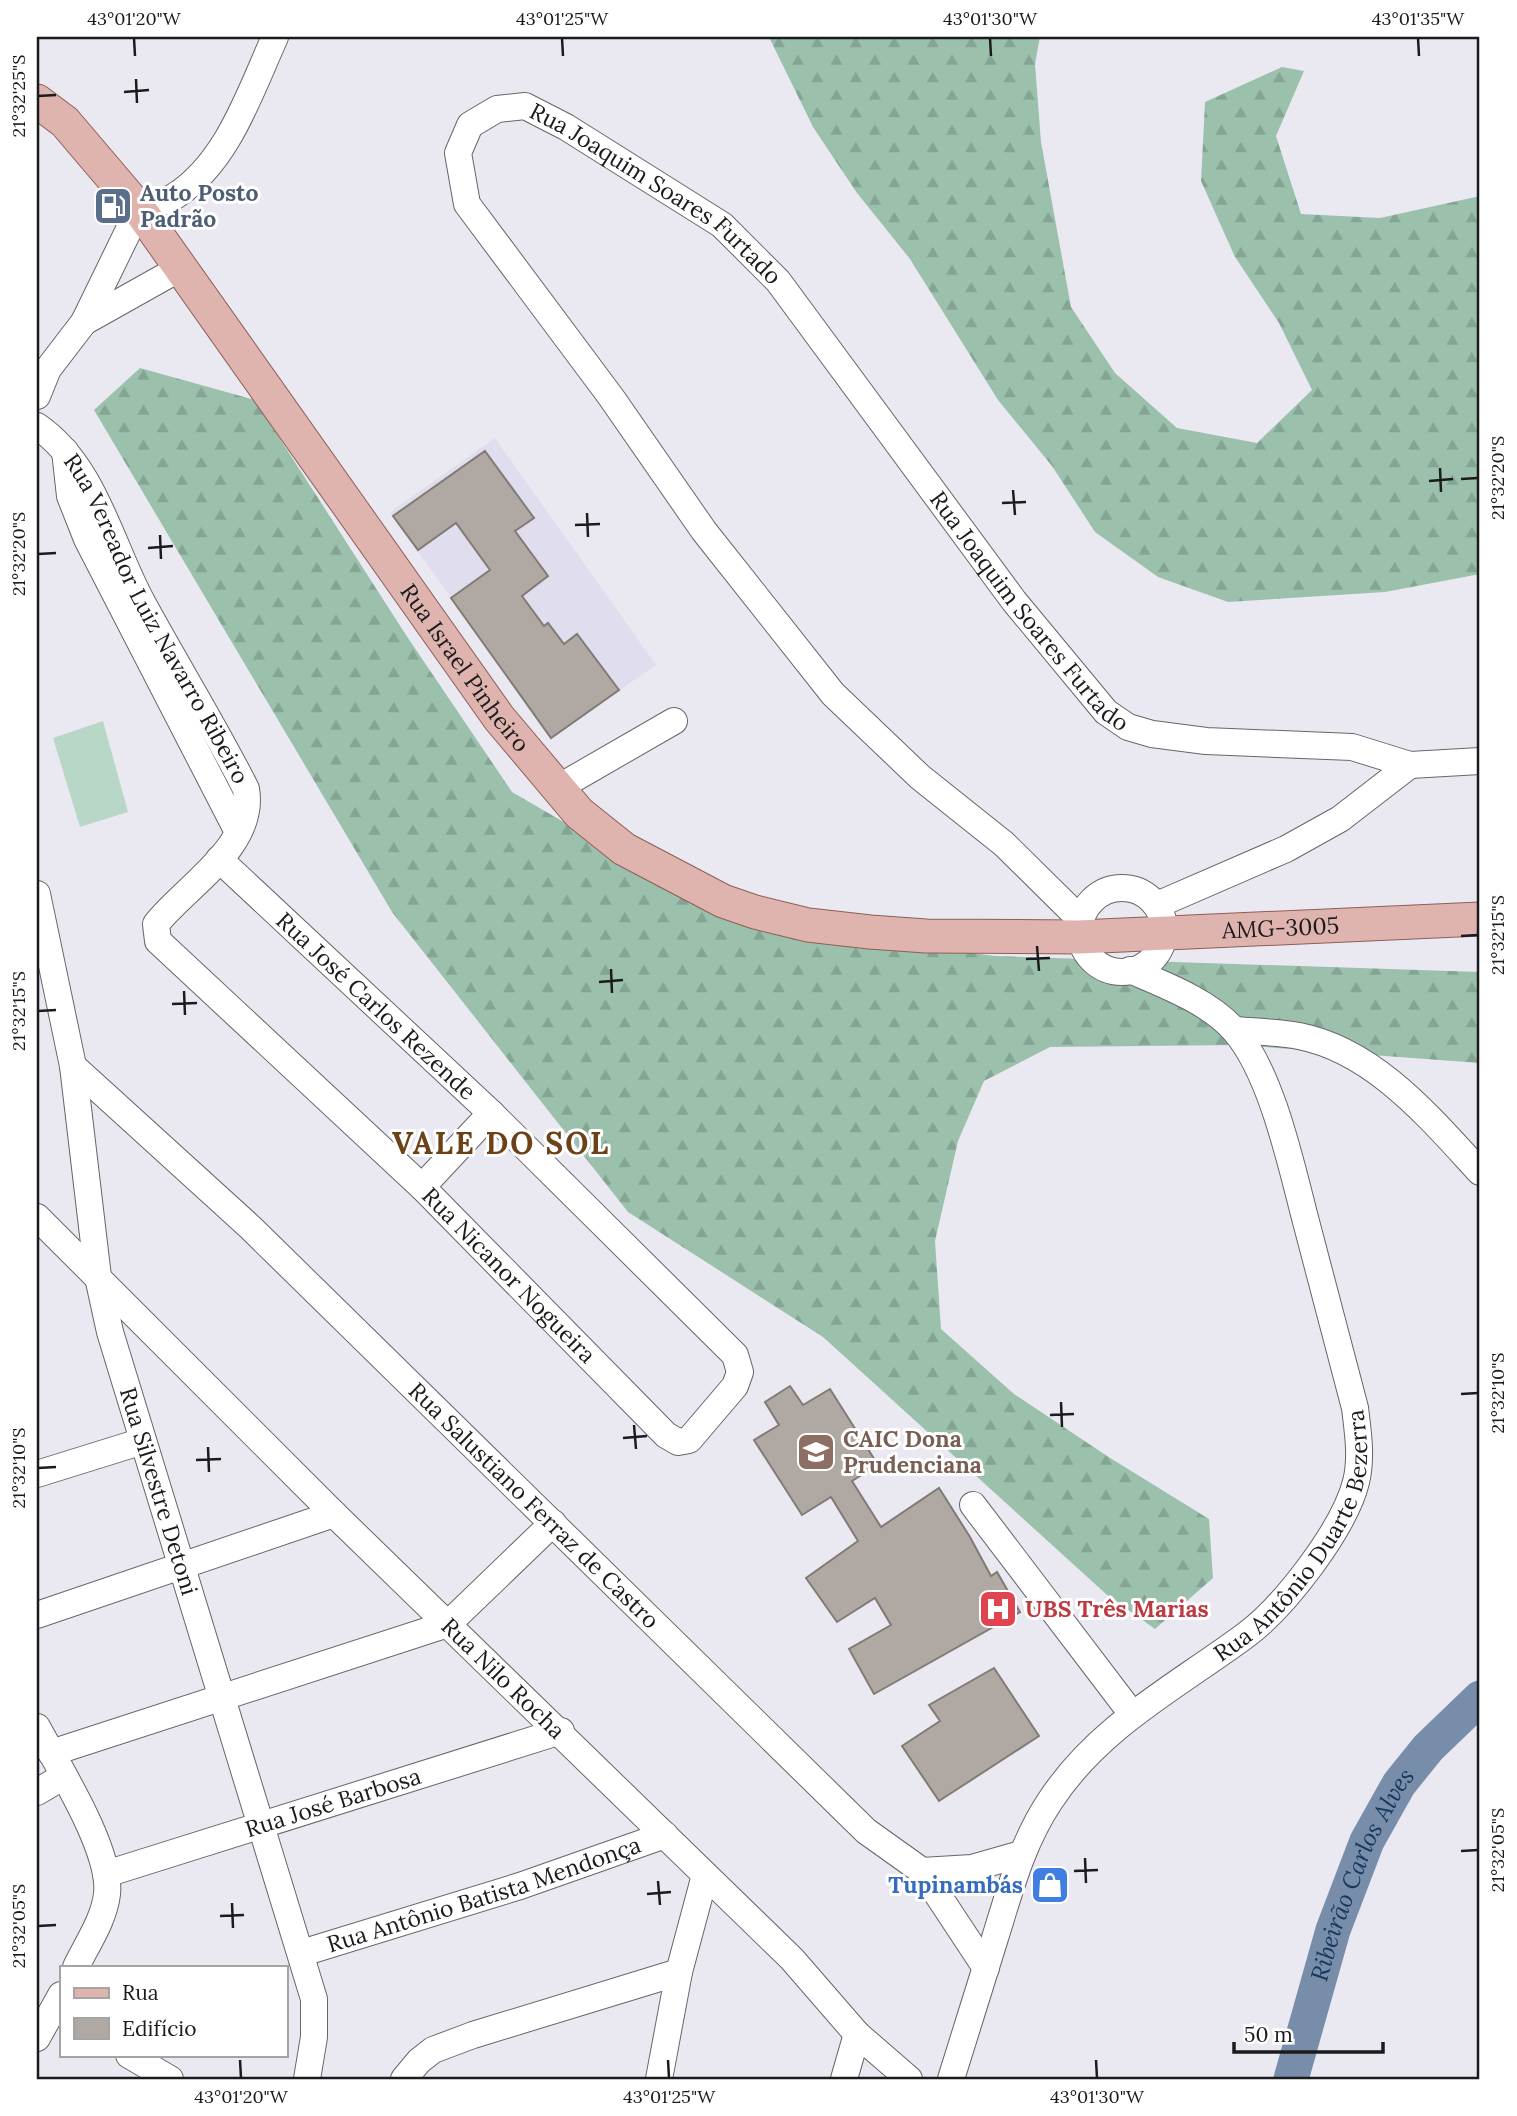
<svg xmlns="http://www.w3.org/2000/svg" width="1517" height="2116" viewBox="0 0 1517 2116" font-family="Lora,serif">
<defs>
<pattern id="forest-firs" width="22" height="20" patternUnits="userSpaceOnUse" patternTransform="scale(1.75)"><rect width="22" height="20" fill="#9bc1ad"/><path d="M5 1l3.5 6h-7zM16 11l3.5 6h-7z" fill="#85a594"/></pattern>
</defs>
<rect width="100%" height="100%" fill="#eae9f2"/>
<path fill="#e0deee" d="M495 438 656 665 551 738 390 512Z"/>
<path fill="url(#forest-firs)" d="M769 37H1040L1035 64 1041 142 1071 307 1115 373 1177 428 1257 443 1312 390 1279 323 1235 257 1201 181 1205 102 1282 67 1304 71 1276 136 1301 214 1380 218 1480 196V574L1385 592 1228 602 1158 577 1095 532 1052 466 998 400 910 259 857 193 813 127Z
M140 368 255 400 406 635 512 792 736 922 995 956 1480 972V1063L1237 1045 1050 1047 984 1081 958 1141 935 1241 941 1329 1014 1394 1107 1456 1209 1519 1213 1578 1155 1629 1106 1594 823 1337 628 1212 392 912 94 410Z"/>
<path fill="#b8d7c7" d="M103 721 128 812 80 827 53 738Z"/>
<g fill="none" stroke-linecap="round" stroke-linejoin="round">
<path stroke="#778da9" stroke-width="35" id="s1" d="M1291 2079 1333 1930 1367 1841 1399 1784 1428 1748 1480 1698"/>
</g>
<path fill="#b0a9a3" stroke="#827b75" stroke-width="2" d="M485 451 534 518 515 531 548 576 522 596 544 626 548 623 564 644 577 634 619 690 551 738 451 598 490 570 456 523 418 550 393 516Z
M790 1386 803 1405 830 1389 878 1465 852 1481 881 1527 939 1488 970 1537 991 1576 997 1572 1020 1612 874 1694 849 1649 891 1625 875 1598 837 1622 806 1578 858 1541 831 1497 802 1515 754 1440 779 1425 765 1402Z
M994 1668 1039 1736 939 1801 902 1746 940 1721 929 1705Z"/>
<g fill="none" stroke-linecap="round" stroke-linejoin="round">
<defs>
<g id="minor">
<path d="M182 267 84 322 139 209C150 205 165 203 175 196 228 162 250 92 275 37"/>
<path d="M37 396 48 369 84 322"/>
<path id="s2" d="M37 426C95 466 110 543 142 602 176 665 214 725 246 789 256 846 187 885 156 924L158 941 422 1187 666 1435 678 1442 689 1440 735 1386 740 1372 735 1355 491 1113 219 859"/>
<path d="M65 451 70 496 87 539 238 832"/>
<path d="M556 789 674 721"/>
<circle cx="1122" cy="930" r="42"/>
<path id="s3" d="M37 894 73 1066 98 1277 110 1332 314 1999V2037L307 2079"/>
<path d="M1157 905 1286 849 1340 819 1410 765"/>
<path id="s4" d="M1080 919 1004 844 920 777 833 694 704 531 611 397 467 204 458 153 470 125 497 109 525 106 566 127 722 225 778 281 1014 601 1106 712 1128 727 1152 734 1206 741 1352 747 1410 765 1480 761"/>
<path d="M1235 1030C1256 1032 1278 1032 1299 1036 1375 1051 1430 1118 1480 1172"/>
<path id="s5" d="M73 1066 251 1228 866 1831 922 1871 972 1868 1021 1854"/>
<path d="M422 1187 491 1113"/>
<path id="s6" d="M37 1217 334 1514 792 1959 857 2034 909 2079"/>
<path d="M37 1474 143 1441"/>
<path d="M973 1505 1132 1714"/>
<path d="M37 1615 334 1514"/>
<path d="M37 1727C58 1766 112 1851 107 1894 104 1920 87 1944 76 1967"/>
<path d="M51 1753 448 1624 553 1523"/>
<path d="M37 1792 64 1776"/>
<path d="M922 1871 986 1968"/>
<path id="s7" d="M106 1874 561 1731"/>
<path id="s8" d="M302 1953 520 1886 665 1835"/>
<path d="M37 2038 61 1995"/>
<path d="M129 2055 170 2079"/>
<path d="M404 2079 419 2061 433 2050 473 2035 679 1972"/>
<path d="M659 2079 679 1972 705 1875"/>
<path d="M844 2079 857 2034"/>
<path id="s9" d="M951 2079C966 2032 980 1985 995 1938 1010 1890 1022 1843 1050 1801 1099 1726 1176 1687 1246 1635 1285 1606 1344 1529 1356 1482 1362 1458 1358 1433 1355 1408 1338 1343 1321 1278 1304 1214 1290 1160 1271 1073 1235 1031 1210 1002 1165 985 1130 970"/>
</g>
<g id="major">
<path id="s10" d="M37 101 65 122 139 209 499 718 579 813 624 849 723 901 755 912 808 925 870 932 926 936 1079 937 1480 919"/>
</g>
</defs>
<use href="#minor" stroke="#66656c" stroke-width="28"/>
<use href="#major" stroke="#8d5e58" stroke-width="35"/>
<use href="#minor" stroke="#fff" stroke-width="26"/>
<use href="#major" stroke="#e0b4ae" stroke-width="33"/>
</g>
<path fill="none" stroke="#1b1b1e" stroke-width="2.5" d="M134 38 135 56M562 38 563 56M990 38 991 56M1418 38 1419 56M136 79 137 103M124 92 149 90M38 96 56 95M1440 468 1441 492M1461 479 1478 478M1429 481 1453 479M1013 490 1015 515M1002 503 1026 502M587 513 588 537M575 525 600 524M160 535 161 559M148 548 173 546M38 554 56 553M1461 936 1478 935M1037 946 1039 971M1026 959 1050 958M611 969 612 993M599 982 623 980M184 991 185 1015M172 1004 197 1003M38 1011 56 1010M1461 1394 1478 1393M1061 1402 1062 1427M1050 1415 1074 1414M634 1425 636 1449M623 1438 647 1436M208 1447 209 1472M196 1460 221 1459M38 1468 56 1467M1461 1851 1478 1850M1085 1858 1086 1883M1074 1871 1098 1870M658 1881 660 1905M647 1894 671 1892M232 1903 233 1928M220 1916 244 1915M38 1926 56 1925M240 2060 241 2078M668 2060 669 2078M1096 2060 1097 2078"/>
<defs>
<symbol id="fuel-square" viewBox="-11 -11 22 22"><rect x="-9" y="-9" width="18" height="18" rx="4" fill="#5c6f8a" stroke="#fff"/><path d="M-5.5-6h7V0h2V4h1.3V-2.5L3-4.5l.8-.8L6-3V5H2.5V1h-1V6h-7ZM-4.2-4.7v3.2H.2V-4.7Z" fill="#fff"/></symbol>
<symbol id="school-square" viewBox="-11 -11 22 22"><rect x="-9" y="-9" width="18" height="18" rx="4" fill="#8d6e63" stroke="#fff"/><path d="M0-5L7-2L0 1L-7-2ZM-4 1L0 2.5L4 1V4Q0 6-4 4Z" fill="#fff"/></symbol>
<symbol id="hospital-square" viewBox="-11 -11 22 22"><rect x="-9" y="-9" width="18" height="18" rx="4" fill="#e0444e" stroke="#fff"/><path d="M-5-5h3v3.5h4V-5h3V5h-3V1.5h-4V5h-3Z" fill="#fff"/></symbol>
<symbol id="shop-square" viewBox="-11 -11 22 22"><rect x="-9" y="-9" width="18" height="18" rx="4" fill="#3f7fe0" stroke="#fff"/><path d="M-5-2.5h2.3a2.7 3.5 0 0 1 5.4 0H5L5.5 6h-11ZM-1.5-2.5h3a1.5 2.3 0 0 0-3 0Z" fill="#fff"/></symbol>
</defs>
<g fill-rule="evenodd">
<use href="#fuel-square" x="91" y="184" width="44" height="44"/>
<use href="#school-square" x="794" y="1430" width="44" height="44"/>
<use href="#hospital-square" x="976" y="1587" width="44" height="44"/>
<use href="#shop-square" x="1028" y="1863" width="44" height="44"/>
</g>
<g text-anchor="middle" stroke-width="6" stroke-linejoin="round" paint-order="stroke">
<g font-size="23" font-weight="bold" fill="#4e5e75" stroke="#fff" text-anchor="start">
<text x="140" y="201">Auto Posto<tspan x="140" dy="26">Padrão</tspan></text>
</g>
<g font-size="23" fill="#1b1b1e" stroke="#fff">
<text dy="8" stroke="none"><textPath href="#s4" startOffset="1246">Rua Joaquim Soares Furtado</textPath></text>
<text dy="8" stroke="none"><textPath href="#s4" startOffset="1813">Rua Joaquim Soares Furtado</textPath></text>
<text dy="8" stroke="none"><textPath href="#s2" startOffset="229">Rua Vereador Luiz Navarro Ribeiro</textPath></text>
<text dy="8" stroke="none"><textPath href="#s10" startOffset="712">Rua Israel Pinheiro</textPath></text>
<text dy="8" stroke="none"><textPath href="#s10" startOffset="1628">AMG-3005</textPath></text>
<text transform="translate(376 1006) rotate(43)" y="8">Rua José Carlos Rezende</text>
<text dy="8" stroke="none"><textPath href="#s2" startOffset="1092">Rua Nicanor Nogueira</textPath></text>
<text dy="8" stroke="none"><textPath href="#s3" startOffset="611">Rua Silvestre Detoni</textPath></text>
<text dy="8" stroke="none"><textPath href="#s5" startOffset="637">Rua Salustiano Ferraz de Castro</textPath></text>
<text dy="8" stroke="none"><textPath href="#s9" startOffset="668">Rua Antônio Duarte Bezerra</textPath></text>
<text dy="8" stroke="none"><textPath href="#s6" startOffset="656">Rua Nilo Rocha</textPath></text>
<text dy="8" stroke="none"><textPath href="#s7" startOffset="238">Rua José Barbosa</textPath></text>
<text dy="8" stroke="none"><textPath href="#s8" startOffset="191">Rua Antônio Batista Mendonça</textPath></text>
</g>
<g font-size="23" font-weight="bold" fill="#785e54" stroke="#fff" text-anchor="start">
<text x="843" y="1447">CAIC Dona<tspan x="843" dy="26">Prudenciana</tspan></text>
</g>
<g font-size="23" font-weight="bold" fill="#be3a42" stroke="#fff" text-anchor="start">
<text x="1025" y="1617">UBS Três Marias</text>
</g>
<g font-size="23" font-weight="bold" fill="#366cbe" stroke="#fff" text-anchor="end">
<text x="1023" y="1893">Tupinambás</text>
</g>
<g font-size="24" font-style="italic" fill="#16375e" stroke="#fff">
<text dy="8" stroke="none"><textPath href="#s1" startOffset="217">Ribeirão Carlos Alves</textPath></text>
</g>
<g font-size="30" font-weight="bold" letter-spacing="2" fill="#6b4217" stroke="#fff">
<text x="501" y="1154">VALE DO SOL</text>
</g>
</g>
<rect width="1517" height="2116" fill="none" stroke="#ffffff" stroke-width="77"/>
<rect x="60" y="1966" width="228" height="91" fill="#ffffff" stroke="#a4a4a5" stroke-width="2"/>
<rect x="74" y="1988" width="35" height="10" fill="#e0b4ae" stroke="#a4a4a5" stroke-width="2"/>
<text x="122" y="2000" font-size="21" fill="#1b1b1e">Rua</text>
<rect x="74" y="2018" width="35" height="21" fill="#b0a9a3" stroke="#a4a4a5" stroke-width="2"/>
<text x="122" y="2036" font-size="21" fill="#1b1b1e">Edifício</text>
<path d="M1234 2042v10h149v-10" fill="none" stroke="#1b1b1e" stroke-width="3.5"/>
<text x="1244" y="2042" font-size="21" fill="#1b1b1e" stroke="#ffffff" stroke-width="5" paint-order="stroke">50 m</text>
<rect x="38" y="38" width="1440" height="2040" fill="none" stroke="#1b1b1e" stroke-width="2.5"/>
<g font-size="18" text-anchor="middle" fill="#1b1b1e">
<text x="134" y="25">43°01'20"W</text>
<text x="562" y="25">43°01'25"W</text>
<text x="990" y="25">43°01'30"W</text>
<text x="1418" y="25">43°01'35"W</text>
<text transform="translate(19 96) rotate(-90)" y="6">21°32'25"S</text>
<text transform="translate(1498 478) rotate(-90)" y="6">21°32'20"S</text>
<text transform="translate(19 554) rotate(-90)" y="6">21°32'20"S</text>
<text transform="translate(1498 935) rotate(-90)" y="6">21°32'15"S</text>
<text transform="translate(19 1011) rotate(-90)" y="6">21°32'15"S</text>
<text transform="translate(1498 1393) rotate(-90)" y="6">21°32'10"S</text>
<text transform="translate(19 1468) rotate(-90)" y="6">21°32'10"S</text>
<text transform="translate(1498 1850) rotate(-90)" y="6">21°32'05"S</text>
<text transform="translate(19 1926) rotate(-90)" y="6">21°32'05"S</text>
<text x="241" y="2103">43°01'20"W</text>
<text x="669" y="2103">43°01'25"W</text>
<text x="1097" y="2103">43°01'30"W</text>
</g>
</svg>
